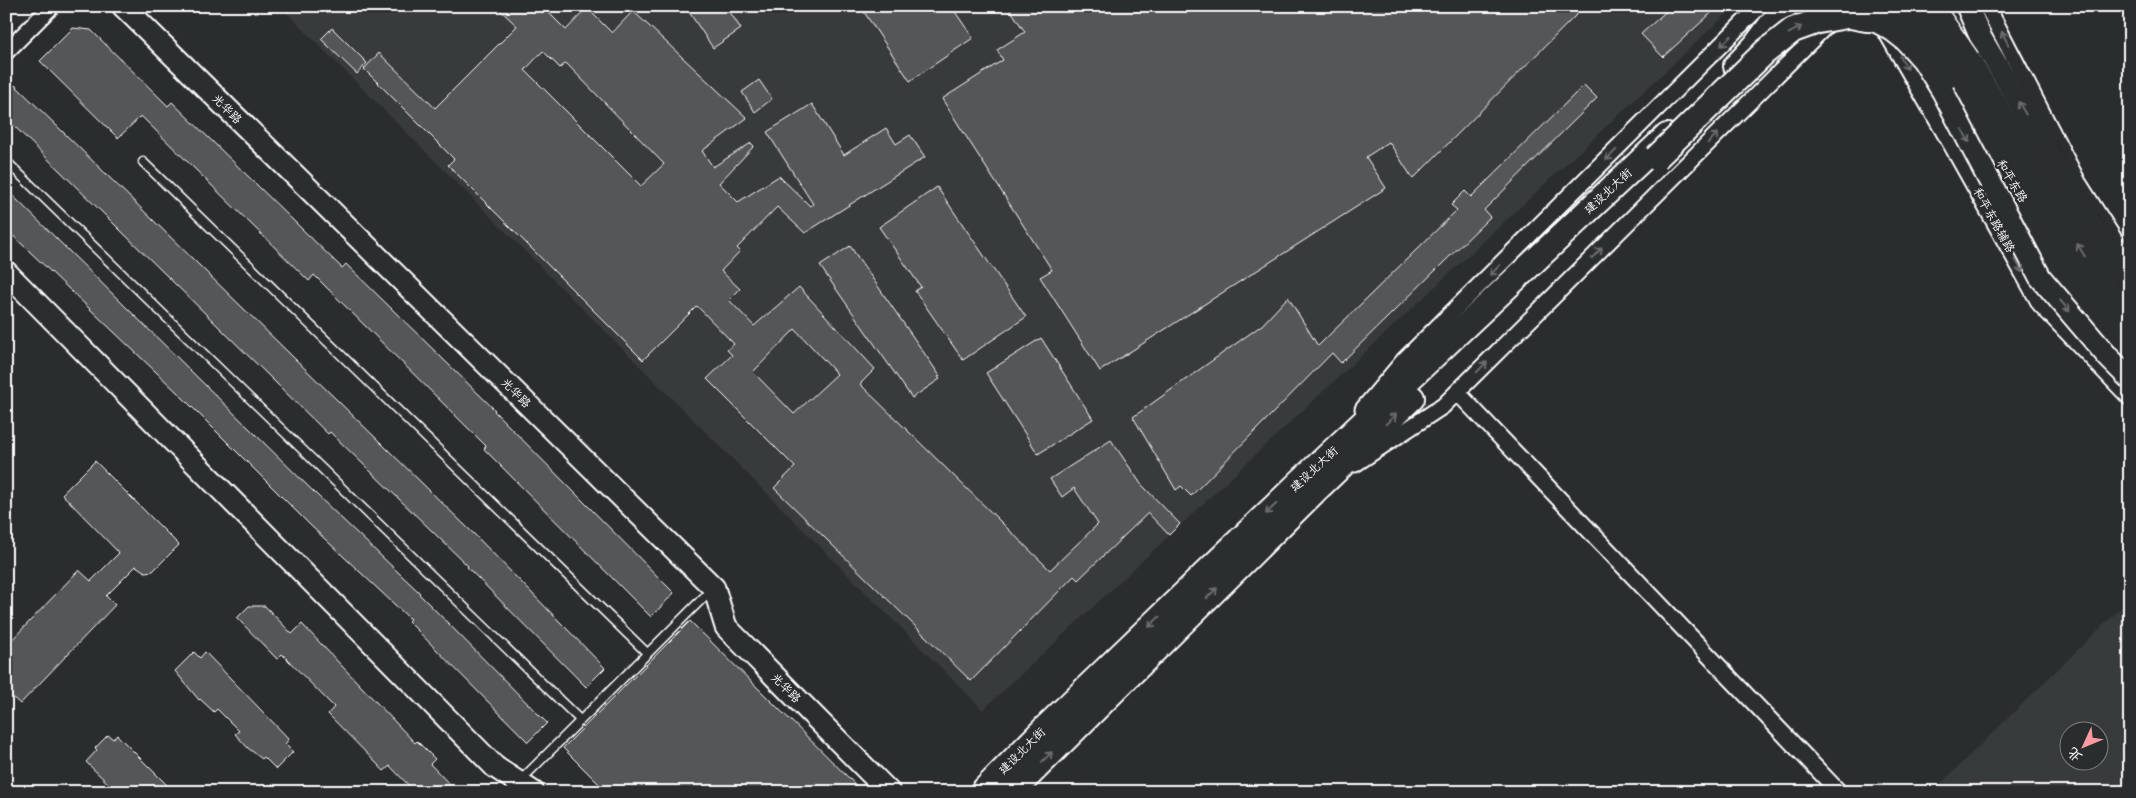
<svg xmlns="http://www.w3.org/2000/svg" width="2136" height="798" viewBox="0 0 2136 798" font-family="Mali,'LXGW WenKai TC',sans-serif">
<rect width="100%" height="100%" fill="#2a2d2e"/>
<filter id="ink" filterUnits="userSpaceOnUse"><feTurbulence type="fractalNoise" baseFrequency=".02" numOctaves="2"/><feDisplacementMap in="SourceGraphic" scale="10" xChannelSelector="R" yChannelSelector="G"/><feConvolveMatrix kernelMatrix="1 2 1 2 8 2 1 2 1" color-interpolation-filters="sRGB"/></filter>
<g filter="url(#ink)">
<path fill="#373a3b" fill-rule="evenodd" d="M280 6H1735L983 710Z
M2130 599V792H1932ZM2068 730H2098V760H2068Z"/>
<path fill="#555758" stroke="#fff" fill-rule="evenodd" d="M496 6H542L566 30 587 8 612 33 633 11 747 118 702 151 713 167 751 143 754 146 719 183 738 202 779 176 810 206 813 204 767 132 812 104 844 155 886 128 896 144 910 135 925 157 805 233 777 207 737 248 740 251 721 271 740 289 729 300 754 326 799 287 875 369 860 384 1050 570 1098 524 1074 488 1062 497 1050 479 1111 440 1141 484 1180 524 1169 535 1148 513 1078 580 1074 576 971 681 774 488 795 467 707 379 732 355 727 350 734 344 697 306 643 360 448 165 454 159 364 69 379 53 435 108 517 26ZM543 51 560 68 566 63 664 164 641 186 525 70ZM795 329 837 374 794 414 753 372Z
M685 6H726L741 29 713 48Z
M860 6H951L973 38 910 81Z
M1008 6H1585L1413 179 1389 142 1366 157 1386 188 1100 371 1040 277 1052 270 942 99 1003 60 997 50 1025 32Z
M1672 6H1719L1663 57 1641 34Z
M73 28 91 30 168 106 172 102 342 268 346 264 495 410 494 411 674 593 651 617 484 449 486 446 314 275 309 281 141 116 118 138 40 61Z
M332 28 367 63 357 74 321 39Z
M759 80 772 99 755 112 742 92Z
M15 85 476 536 605 668 586 687 467 567 468 566 330 432 328 434 6 118V95Z
M1584 85 1597 98 1484 210 1490 217 1341 363 1332 353 1191 496 1181 486 1176 490 1133 417 1262 325 1288 297 1318 346 1457 210 1451 205 1465 191 1471 197Z
M937 187 1026 317 963 360 915 291 921 287 879 227Z
M6 189 320 498 420 593 419 594 547 723 528 742 408 621 410 619 310 525 177 392 6 229Z
M850 246 940 376 938 377 940 379 912 398 820 266Z
M1041 338 1093 419 1038 454 986 373Z
M95 461 179 545 153 571 145 572 136 566 106 596 115 605 20 704 6 691V646L79 570 91 581 119 553 62 494Z
M249 606H265L292 634 302 624 415 743 417 741 435 759 430 764 457 792H415L390 766 384 771 328 714 334 707 282 654 277 659 237 618Z
M690 621 863 792H607L563 748Z
M194 652 200 658 205 652 289 739 285 744 293 752 276 769 264 757 262 759 248 748 235 734 239 731 217 709 214 712 200 699 199 700 175 671Z
M108 735 113 739 117 735 174 792H117L86 762 97 750 95 748Z"/>
<g fill="none" stroke-linecap="round" stroke-linejoin="round">
<defs>
<path id="lane" d="M6 161 580 720
M143 162 647 653
M520 781 712 589"/>
<path id="street" d="M1871 6 1952 146 2040 304 2130 398
M1987 6 2078 182 2130 264
M6 52 52 6
M1457 392 1839 792
M1363 409 1404 360 1760 6
M1355 464 1443 406 1833 19"/>
<path id="secondary" d="M123 6 714 588 726 627 889 792
M1967 6 1981 38 2123 277 2130 283
M6 272 495 767 533 792"/>
<path id="primary" d="M1736 66 1755 46 1785 6
M982 792 1046 727 1302 480 1667 136
M1012 792 1317 489 1412 398"/>
<path id="highway" d="M1966 61 2108 295 2130 318
M1947 74 2090 309 2130 351"/>
</defs>
<use href="#lane" stroke="#fff" stroke-width="11"/>
<use href="#street" stroke="#fff" stroke-width="19"/>
<use href="#secondary" stroke="#fff" stroke-width="25"/>
<use href="#primary" stroke="#fff" stroke-width="28"/>
<use href="#highway" stroke="#fff" stroke-width="31"/>
<use href="#lane" stroke="#2a2d2e" stroke-width="8"/>
<use href="#street" stroke="#2a2d2e" stroke-width="15"/>
<use href="#secondary" stroke="#2a2d2e" stroke-width="21"/>
<use href="#primary" stroke="#2a2d2e" stroke-width="24"/>
<use href="#highway" stroke="#2a2d2e" stroke-width="28"/>
<defs>
<path id="secondary-bridge" d="M1872 19 1892 30 1906 41 1923 60 1943 92 2040 277 2109 358 2130 379"/>
<path id="primary-bridge" d="M1833 9C1858 22 1896 24 1920 8
M1656 158 1765 52 1793 30 1818 21 1847 16"/>
<path id="highway-bridge" d="M1900 6 1947 74
M1928 6 1966 61"/>
</defs>
<use href="#secondary-bridge" stroke="#fff" stroke-width="25" stroke-linecap="butt"/>
<use href="#primary-bridge" stroke="#fff" stroke-width="28" stroke-linecap="butt"/>
<use href="#highway-bridge" stroke="#fff" stroke-width="31" stroke-linecap="butt"/>
<use href="#secondary-bridge" stroke="#2a2d2e" stroke-width="21"/>
<use href="#primary-bridge" stroke="#2a2d2e" stroke-width="24"/>
<use href="#highway-bridge" stroke="#2a2d2e" stroke-width="28"/>
</g>
<defs><path id="oneway-shaft" d="M-6 0H5M1.5-3L5.5 0L1.5 3" fill="none" stroke-width="1.6" stroke-linecap="round" stroke-linejoin="round" transform="scale(1.25)"/></defs>
<g stroke="#6a6c6d">
<use href="#oneway-shaft" transform="translate(1795 30) rotate(-28)"/>
<use href="#oneway-shaft" transform="translate(2005 38) rotate(-117)"/>
<use href="#oneway-shaft" transform="translate(1726 41) rotate(135)"/>
<use href="#oneway-shaft" transform="translate(1904 63) rotate(60)"/>
<use href="#oneway-shaft" transform="translate(2022 108) rotate(-121)"/>
<use href="#oneway-shaft" transform="translate(1966 136) rotate(62)"/>
<use href="#oneway-shaft" transform="translate(1713 138) rotate(-45)"/>
<use href="#oneway-shaft" transform="translate(1611 155) rotate(135)"/>
<use href="#oneway-shaft" transform="translate(2081 250) rotate(-121)"/>
<use href="#oneway-shaft" transform="translate(1597 253) rotate(-45)"/>
<use href="#oneway-shaft" transform="translate(2019 266) rotate(61)"/>
<use href="#oneway-shaft" transform="translate(1495 270) rotate(135)"/>
<use href="#oneway-shaft" transform="translate(2065 306) rotate(50)"/>
<use href="#oneway-shaft" transform="translate(1482 367) rotate(-45)"/>
<use href="#oneway-shaft" transform="translate(1391 419) rotate(-44)"/>
<use href="#oneway-shaft" transform="translate(1271 509) rotate(136)"/>
<use href="#oneway-shaft" transform="translate(1212 593) rotate(-45)"/>
<use href="#oneway-shaft" transform="translate(1154 622) rotate(136)"/>
<use href="#oneway-shaft" transform="translate(1047 757) rotate(-45)"/>
</g>
</g>
<g text-anchor="middle" stroke-width="5" stroke-linejoin="round" paint-order="stroke">
<g font-size="12" fill="#fff" stroke="#2a2d2e">
<text transform="translate(227 109) rotate(45)" y="4">光华路</text>
<text transform="translate(2012 181) rotate(59)" y="4">和平东路</text>
<text transform="translate(1608 191) rotate(-43)" y="4">建设北大街</text>
<text transform="translate(1994 220) rotate(61)" y="4">和平东路辅路</text>
<text transform="translate(516 393) rotate(45)" y="4">光华路</text>
<text transform="translate(1314 469) rotate(-43)" y="4">建设北大街</text>
<text transform="translate(786 688) rotate(45)" y="4">光华路</text>
<text transform="translate(1022 751) rotate(-45)" y="4">建设北大街</text>
</g>
</g>
<rect width="2136" height="798" fill="none" stroke="#2a2d2e" stroke-width="25"/>
<rect x="12" y="12" width="2111" height="773" fill="none" stroke="#fff" stroke-width="2" filter="url(#ink)"/>
<g transform="translate(2084 746) rotate(226)"><circle r="24" fill="#2a2d2e" stroke="#7f8182"/>
<path d="M0-4L9 19L0 12L-9 19Z" fill="#ff9aa2"/>
<text y="-8" font-size="14" font-weight="bold" text-anchor="middle" fill="#ffffff">北</text>
</g>
</svg>
